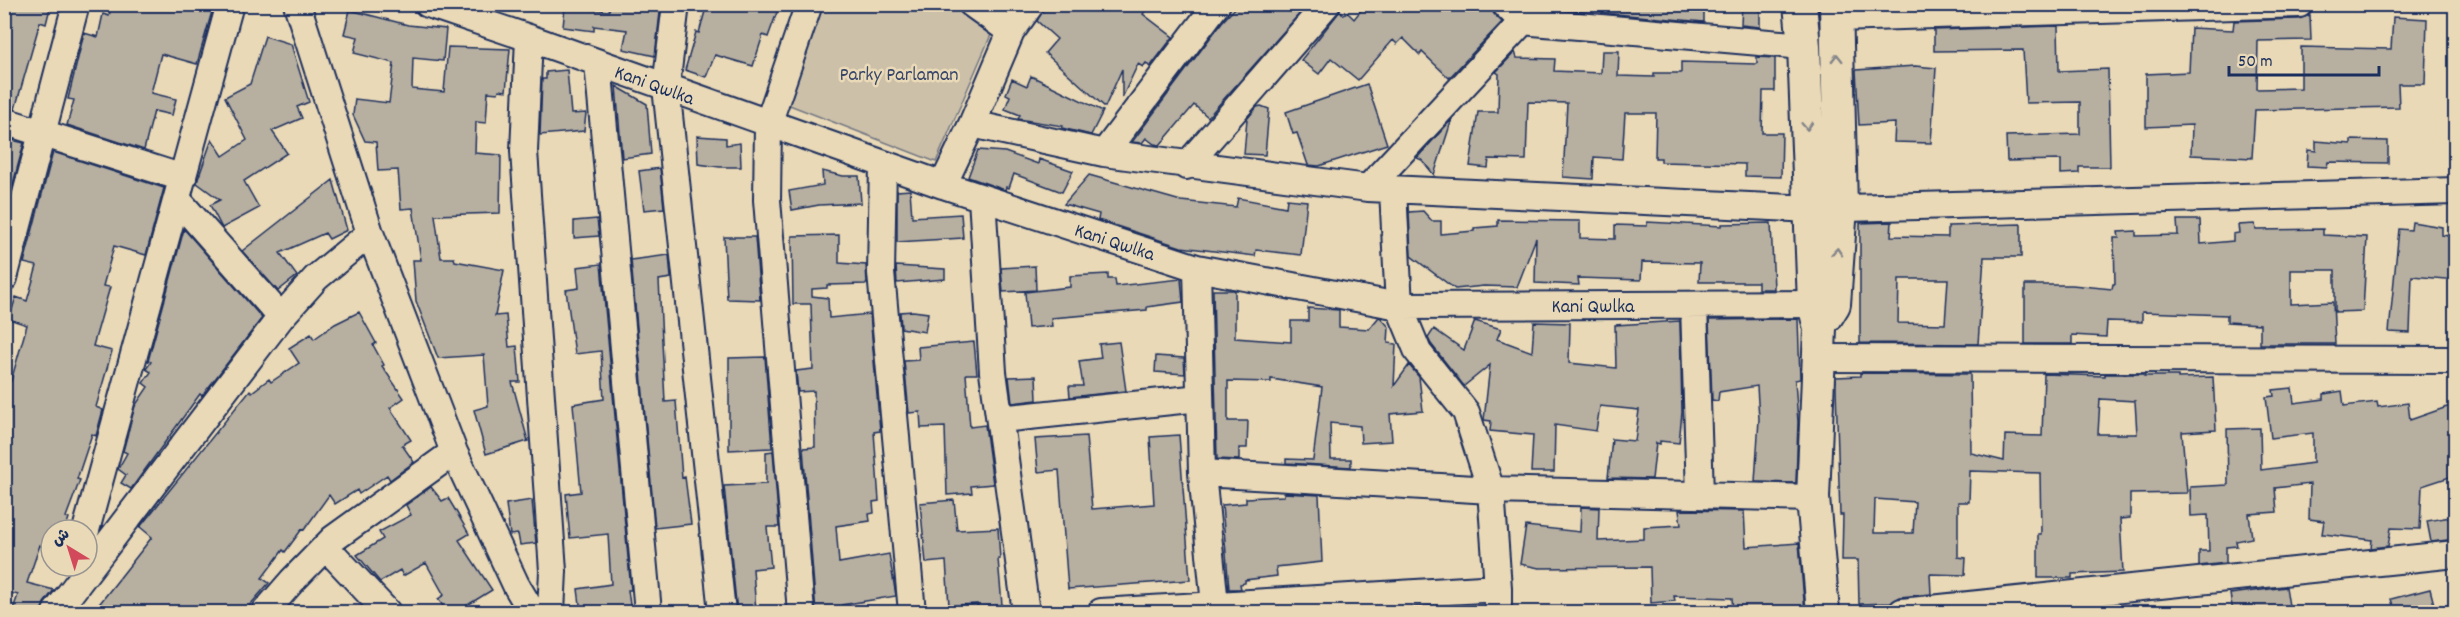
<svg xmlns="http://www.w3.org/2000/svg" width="2460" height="617" viewBox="0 0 2460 617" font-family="Dekko,'Playpen Sans Arabic',sans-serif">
<rect width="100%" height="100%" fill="#ead9b6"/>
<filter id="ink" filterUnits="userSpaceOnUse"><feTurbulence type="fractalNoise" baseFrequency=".0167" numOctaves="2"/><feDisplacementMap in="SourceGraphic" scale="12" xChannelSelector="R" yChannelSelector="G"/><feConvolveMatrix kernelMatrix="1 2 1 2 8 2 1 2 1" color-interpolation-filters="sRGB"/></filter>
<g filter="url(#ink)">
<path fill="#ccc0a9" stroke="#747884" stroke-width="1.5" d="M822 5H954L993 30 936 162 787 104Z"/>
<path fill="#b7afa0" stroke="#1b2f5e" stroke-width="1.5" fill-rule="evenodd" d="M4 4H51L46 24 40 22 15 109 4 106Z
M112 4H199L213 8 197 64 161 54 151 93 176 99 172 115 154 111 144 150 67 125 74 100 68 99 84 33 98 37 103 14 109 16Z
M610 4H661L655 56 623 49 627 30 594 26V31L563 27 565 7 609 11Z
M707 4H780L768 37 763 35 753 66 715 55 706 77 685 70 696 32 699 33Z
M1046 4H1150L1143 14 1173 37 1150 67 1146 63 1143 67 1138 64 1122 98V69L1105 107 1045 53 1057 39 1037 21Z
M1239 4H1292L1301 12 1208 117 1194 105 1160 145 1154 144 1146 138 1142 143 1132 142 1222 22Z
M1366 4H1490L1494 14 1502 22 1449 78 1422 52 1420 55 1403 38 1397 44 1393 40 1358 80 1331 58 1319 74 1301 60 1340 11 1344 15 1347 12 1354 19Z
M1603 4H1704V22L1605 13H1602Z
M1742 4H1760V27L1741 25Z
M350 10 408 25 446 29 443 61 413 58 412 89 444 92 448 47 510 49 506 91 499 90 498 93 488 92 486 123 476 122 475 153 501 155 500 213 435 215 441 258H454L455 261 504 270 495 316 506 315 509 347 517 346 520 382H512L528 441 486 454 474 410 488 406 484 355 438 358 416 301 413 260H421L413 208 401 209 398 170 378 171 376 142 365 141 353 115 355 99 389 103 394 63 354 53 358 37 344 34Z
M2310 15 2311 40 2258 41 2257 89 2301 88V47L2391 49 2393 17 2427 19 2425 84H2398L2399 107 2255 110 2252 158 2191 155 2192 125 2146 127V74L2189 72 2191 28 2233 30 2234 21 2299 19Z
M2058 26 2059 71 2108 69 2110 167H2079V173L2061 174V160L2007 161 2006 136 2080 134V102L2026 103 2023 50 1934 51V30Z
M265 36 291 44 309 102 297 107 302 118 272 131 287 153 244 181 259 208 222 228 210 205 220 200 197 183 198 179 212 139 223 156 247 140 225 97 250 84Z
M1602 51H1619L1618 76 1654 77V73H1681V62L1757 64V57L1775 58V91H1763L1762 133H1782L1781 177 1745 176V164L1661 162V158H1655L1656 113H1625L1622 159 1594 157 1593 179 1563 177 1567 103 1528 102 1526 160 1489 159 1488 168 1470 166 1478 112H1498L1499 74 1496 72 1515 52 1517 58 1555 59 1554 71 1601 73Z
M1915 66 1936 68 1931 143 1894 142 1895 123 1859 125 1856 70Z
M567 70 571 114 586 113 584 131 540 135 542 79H546V72Z
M1031 76 1103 111 1091 135 1062 128 1063 126 1018 119 1020 115 1005 109 1010 96 1006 94 1012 79 1027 86Z
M1367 84 1387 144 1319 166 1308 165 1297 133 1293 134 1286 112Z
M616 86 647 104 651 154 622 158Z
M1261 106 1269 109 1265 155 1244 154 1247 119 1257 107Z
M1452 119 1434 175 1422 160 1417 158Z
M697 136 726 138V145L740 143 741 167H720L698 164Z
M4 138 24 143 4 217Z
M2351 140 2388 141V163L2328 162 2327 167 2307 166 2308 150 2316 151V141L2351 144Z
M978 150 1005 152 1038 164 1039 159 1073 171 1062 192 1014 174 1009 188 1006 187 1005 190 968 177Z
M53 152 164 188 146 255 114 246 103 286 110 287 93 346 112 351 96 407 103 410 96 436 92 434 77 479 80 480 66 517 69 518 65 530H51V549L40 545 27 583 54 590 44 603 41 612H12L18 595 4 591V379L11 381 27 325 9 319 16 297 27 301 37 266 24 263Z
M660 168 664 208 644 210 639 171Z
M822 171 843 176H859L861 203 819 205 792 210 789 191 823 185Z
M1089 175 1181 201 1236 207 1238 198 1286 207 1287 199 1307 201 1301 255 1256 250 1255 256 1181 247 1098 220 1099 214 1064 204Z
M333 180 347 230 329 239 325 233 280 253 297 276 278 291 242 251Z
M910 190 912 217 961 214 963 238 897 242V191Z
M1423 211 1432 221H1441V234L1474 231V228L1498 226V220L1580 221V238L1615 239V225L1647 226V222L1722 226V224L1771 223 1774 289H1758V282H1699L1700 263 1642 262 1641 280 1578 278 1579 285 1535 283 1536 238 1517 287 1484 286 1455 289 1411 256 1409 212Z
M597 219 599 236 574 238V221Z
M2177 220H2200L2201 244 2233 241V234L2239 233 2238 225 2255 224 2256 230 2323 229V235L2367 237 2363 311 2335 312V270H2291V304L2333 302 2335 344H2260V324L2227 322V315L2142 312V322L2107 321 2106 337 2072 335V344H2025V285H2072L2112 289 2113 284H2115L2114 238H2119L2118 232 2136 231V236L2178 235Z
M1892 222 1891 236 1948 237V226L2021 224V257H1984L1978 344 1860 343V223ZM1899 279H1948L1945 324 1898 323Z
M2412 222 2442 227V235L2456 237V280L2412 276 2410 333 2389 332 2399 229 2411 230Z
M184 229 262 318 202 396 200 394 131 489 121 483 126 475 118 469 127 453 123 451 135 406 148 387 143 383 151 372 146 369 151 362 148 361Z
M839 235V263L866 265 867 284 827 285V288L812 289V296L828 298 829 318 870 314 880 431 874 432 879 501 873 502 874 513 869 514 870 521 836 526 839 563 889 554 896 596 842 605V612H816L803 448 815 447 814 391 798 392 796 371 813 369 811 304H793L792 236Z
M724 237H755L760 300 727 299Z
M669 255 671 278 659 280 665 402 676 401 682 478 685 477 691 524 655 528 631 260Z
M601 264 631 590H628L631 612H581L578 589 611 584 608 534 570 538 568 517 566 494 581 492 573 404 604 399 601 351 575 354 566 290 579 288 577 267Z
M896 266 945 269V279L897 283Z
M1035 266 1036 290 1003 292 1001 268Z
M1108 274V279H1115L1116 286 1181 279 1183 302 1147 307V310L1051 318 1052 326 1028 328 1025 292 1070 287V276Z
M1213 290H1235V338L1291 342V321H1308V308L1339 310V327L1369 329 1379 317 1381 318 1389 327 1388 343 1396 344 1394 386 1409 365 1419 377 1423 411 1390 414 1392 441 1361 443 1360 426 1330 423 1331 459H1351V467L1286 463V459L1313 460 1322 387 1271 379V382L1228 381V421H1248L1247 448H1239V460L1217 459Z
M913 311 928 313 925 332 901 328 900 312Z
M359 312 376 343 373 345 384 365 382 366 404 398 390 408 411 440 402 445 414 462 390 480 387 475 359 494 357 490 335 504 329 495 304 530 302 529 285 552 283 550 262 578 269 583 244 612H93L152 537 140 527 250 390 252 392 269 379 271 382 299 363 289 348 311 334 314 339 335 324Z
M1798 319 1800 379 1795 380 1798 422 1796 483 1755 482 1759 419 1757 386 1719 392 1718 401 1712 400 1709 320Z
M1475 321 1501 329 1497 339 1532 352 1534 322 1570 323 1569 363 1616 368 1615 325 1680 321 1682 412 1679 443 1660 441V444L1656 443 1652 479 1608 478 1612 439 1635 441 1639 410 1600 406 1596 431 1555 425 1554 472H1531L1533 435 1490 431 1491 421 1484 420 1490 365 1464 386 1431 344 1428 338 1434 329 1464 350Z
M974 342 977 374H966L970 427 985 425 993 484 971 486 972 493 947 495 945 427 921 428 920 412 909 413 904 361 919 360 918 347Z
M1119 342 1126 391 1070 397 1069 386H1083L1079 361 1101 358 1099 344Z
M1156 356 1184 358 1185 374 1155 372Z
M765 357 772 448 729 450V358Z
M1860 373 1970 374 1971 453 2004 461 2005 435 2042 436 2044 374 2105 376V374H2145L2144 376H2178V378L2213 377 2216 430 2182 432 2187 493 2130 494V518L2120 519 2123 572 2072 574V578H2038V534H2041L2040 473 1970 471 1969 502H1958V557L1966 558 1965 575 1930 574 1931 594 1900 597 1891 603 1859 604 1858 560H1842L1843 515H1840L1836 388V377L1860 376ZM2100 399 2135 401 2137 434H2098ZM1875 499 1915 502 1913 533H1874Z
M1036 376 1037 400 1012 403 1009 377Z
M2292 388 2294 403 2324 399V394L2342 391 2344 406 2377 402 2378 407 2408 403 2410 420 2450 406 2452 412 2456 411V475L2422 486 2420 529 2391 528 2388 546 2371 548 2372 540 2324 534H2322L2324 521 2309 519 2310 484 2275 488 2277 512 2249 514 2252 538 2236 541 2237 546 2226 547V563L2199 566V551H2209L2208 515 2191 516 2190 487 2228 485 2227 429 2260 428 2261 470 2313 463V433L2271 438 2266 397 2274 396 2273 390Z
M1179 435 1190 580 1068 589 1059 470 1038 472 1035 439 1086 436 1092 509 1154 504 1150 437Z
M773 451 779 527H767L771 567 753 569 756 612H737L724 486 766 484V452Z
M431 487 442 501 448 498 457 513 469 534 459 540 492 590 466 606 471 612H447L438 599 444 595 426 563 403 576 400 570 380 582 357 555 383 539 379 532 411 515 406 505Z
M1284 493 1319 495 1322 562 1276 567 1277 576 1245 580V583L1240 584 1241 589H1229L1222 505 1246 503V498L1284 496Z
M532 500 536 543 520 545 518 534 510 535 506 504Z
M954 500 957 530 998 528 1000 559H998L1002 605 977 607V604L949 606 946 561 926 563 920 503Z
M1581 507 1599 508 1598 541 1644 539V527L1681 525 1679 510 1744 511 1746 547 1799 543 1805 612H1733L1732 598 1674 596 1675 601 1651 603 1650 567 1539 568 1520 564 1526 526 1580 532Z
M2456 516V539L2431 542 2427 521Z
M2286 587 2290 612H2233L2230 594Z
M2430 589 2436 612H2395L2391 599Z"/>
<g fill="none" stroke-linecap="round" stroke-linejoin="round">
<defs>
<path id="minor" d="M297 4 370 233 454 452 516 585 532 612
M428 4 529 38 943 185 1197 268 1399 306 1833 304
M676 4 666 87 722 612
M972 4 1011 32
M1505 4 1522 21 1804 46
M1837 18 2299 4
M529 38 524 151 553 571 551 612
M598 63 648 612
M4 121 183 178
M972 124 1104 153 1368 188 1812 209 2456 191
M1104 153 1217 4
M883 164 881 273 912 612
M1186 166 1327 4
M943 185 972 124 1011 32 1031 4
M1368 188 1539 4
M1393 190 1399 306 1418 352 1466 412 1491 490 1498 588V612
M982 198 993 372 1026 612
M177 199 281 317
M1197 268 1202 473 1215 605
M4 278 76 4
M1694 305 1700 495
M1820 358 2456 360
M1000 419 1200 398
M1202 473 1491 490 1813 498
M86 530 230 4
M326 547 387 612
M56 612 281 317 316 278 370 233
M265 612 292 581 333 539 454 452
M801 612 767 200 768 124 809 4
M1101 612 1498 588
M1902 612 2456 554"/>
<path id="major" d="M1800 4 1804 46 1814 304 1820 328 1813 498 1823 612
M1826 317 1834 304 1841 207 1836 4"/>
</defs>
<use href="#minor" stroke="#1b2f5e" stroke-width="30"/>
<use href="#major" stroke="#1b2f5e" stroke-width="36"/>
<use href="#minor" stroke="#ead9b6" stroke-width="26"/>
<use href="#major" stroke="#ead9b6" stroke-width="32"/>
</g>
<defs><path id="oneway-chevron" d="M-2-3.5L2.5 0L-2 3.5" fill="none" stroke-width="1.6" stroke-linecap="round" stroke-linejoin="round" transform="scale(1.5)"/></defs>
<g stroke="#82848a">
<use href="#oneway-chevron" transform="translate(1837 58) rotate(-91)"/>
<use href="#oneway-chevron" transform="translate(1807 126) rotate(87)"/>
<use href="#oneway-chevron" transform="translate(1837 252) rotate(-86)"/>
</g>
</g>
<g text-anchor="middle" stroke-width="5" stroke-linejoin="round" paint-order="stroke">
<g font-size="20" fill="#364569" stroke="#ead9b6">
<text x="899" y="80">Parky Parlaman</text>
</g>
<g font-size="20" fill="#1b2f5e" stroke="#ead9b6">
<text transform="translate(655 84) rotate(20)" y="7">Kani Qwlka</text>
<text transform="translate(1115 241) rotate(18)" y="7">Kani Qwlka</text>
<text x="1593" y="312">Kani Qwlka</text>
</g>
</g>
<rect width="2460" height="617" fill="none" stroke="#ead9b6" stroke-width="24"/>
<rect x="12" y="12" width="2436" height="593" fill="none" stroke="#1b2f5e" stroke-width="2" filter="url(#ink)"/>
<g transform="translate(69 548) rotate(322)"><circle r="28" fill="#ead9b6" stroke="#979593" stroke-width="1.5"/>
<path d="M0-4.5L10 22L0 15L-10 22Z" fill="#d1495b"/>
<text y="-9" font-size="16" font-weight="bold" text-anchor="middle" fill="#1b2f5e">ش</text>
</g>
<path d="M2229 66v9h150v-9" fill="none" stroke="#1b2f5e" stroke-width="3"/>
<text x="2238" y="66" font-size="18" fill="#1b2f5e" stroke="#ead9b6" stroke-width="4.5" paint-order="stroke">50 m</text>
</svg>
